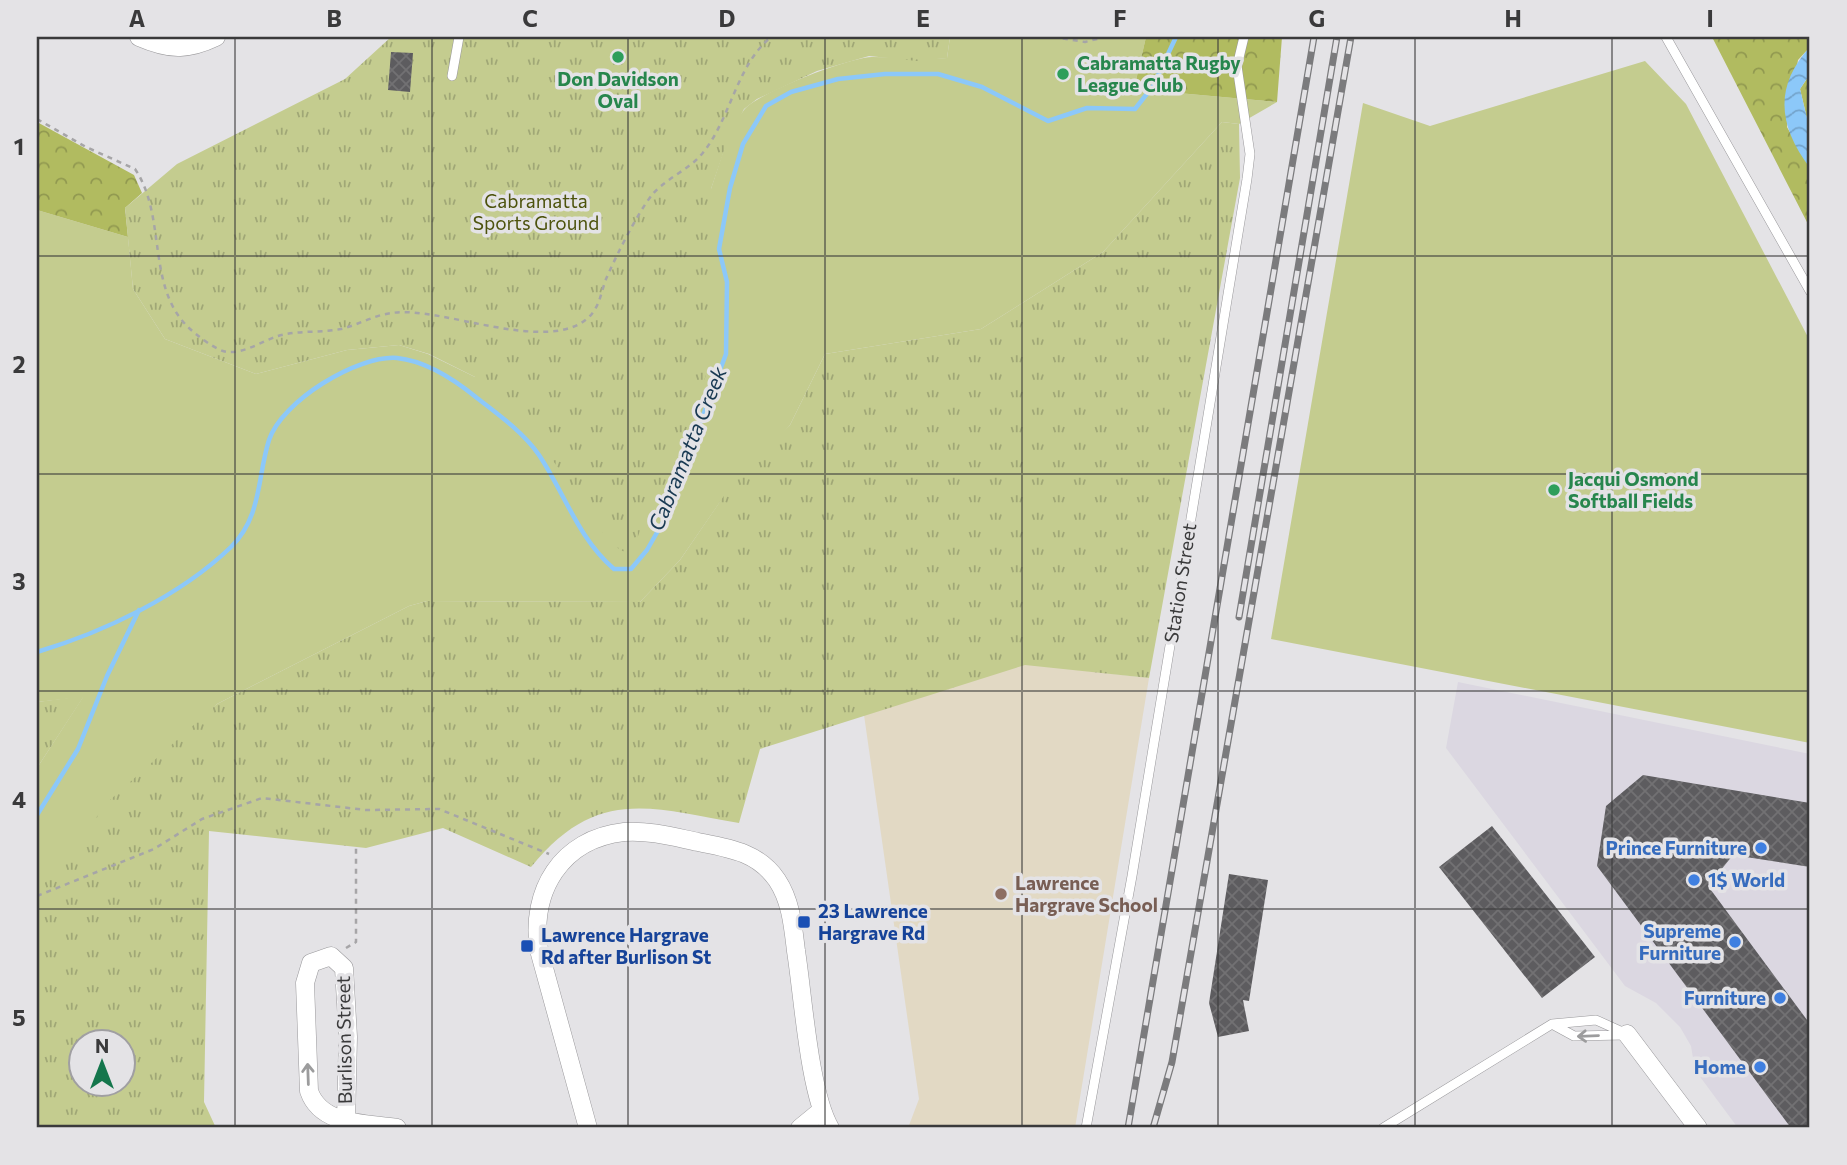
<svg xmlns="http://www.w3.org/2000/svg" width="1847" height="1165" viewBox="0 0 1847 1165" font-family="Commissioner,sans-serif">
<defs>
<pattern id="forest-crowns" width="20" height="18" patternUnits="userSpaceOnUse" patternTransform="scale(1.75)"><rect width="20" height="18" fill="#b1bb60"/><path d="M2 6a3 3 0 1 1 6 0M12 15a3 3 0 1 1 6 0" fill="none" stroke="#919950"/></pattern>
<pattern id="park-tufts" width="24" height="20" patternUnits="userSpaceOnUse" patternTransform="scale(1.75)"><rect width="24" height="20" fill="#c4cc8f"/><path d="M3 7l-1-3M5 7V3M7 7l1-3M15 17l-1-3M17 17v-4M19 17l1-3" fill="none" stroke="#a0a776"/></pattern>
<pattern id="water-waves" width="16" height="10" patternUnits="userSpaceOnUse" patternTransform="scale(1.75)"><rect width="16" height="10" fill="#8cc8f9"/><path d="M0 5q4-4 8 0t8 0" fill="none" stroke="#73a3cb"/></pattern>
<pattern id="building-cross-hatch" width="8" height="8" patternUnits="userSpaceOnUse" patternTransform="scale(1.75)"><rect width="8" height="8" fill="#5d5c5f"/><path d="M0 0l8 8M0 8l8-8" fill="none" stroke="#727173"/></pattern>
</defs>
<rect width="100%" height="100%" fill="#e4e3e6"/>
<path fill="#dbd7e1" d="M1458 682 1810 754V1128H1738L1695 1070 1691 1046 1680 1027 1656 1003 1625 986 1446 748Z"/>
<path fill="#e2d9c4" d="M1025 664 1149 678 1075 1128H908L919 1099 864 715Z"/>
<path fill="#c4cc8f" d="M950 37H1146L1134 89 1277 102 1239 124 1222 122 1103 252 981 329 825 354 790 425 720 502 680 560 640 602 427 601 409 606 217 704 37 893V768L83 697 37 702V210L128 237 133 289 165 339 256 374 347 350 399 345 428 354 475 377 711 189C720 163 728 131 744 110 757 93 850 57 872 57 898 57 921 60 947 58Z
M1645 61 1686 104 1810 341V743L1271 639 1363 103 1430 126Z"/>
<path fill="url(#forest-crowns)" d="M1146 37H1282L1277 102 1134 89Z
M1712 37H1810V47L1798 60 1787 127 1810 168V228Z
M1810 74V131L1800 89Z
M37 122 134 175 142 193 125 208 128 237 37 210Z"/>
<path fill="url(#park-tufts)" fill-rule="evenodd" d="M391 37H950L947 58 917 61 869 56 817 71 757 99 744 109 724 151 711 189 707 251 716 314 713 347 704 382 672 475 649 505 631 556 611 544 531 429 475 377 429 354 399 345 347 350 256 374 165 339 133 289 125 208 177 164 345 79Z
M1222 122 1239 124 1240 178 1149 678 1025 665 760 749 739 823C649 807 596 787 531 867L443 828 366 848 209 831 204 1102 216 1128H37V893L110 800 217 704 409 606 427 601 640 602 680 560 743 468 790 425 825 354 981 329 1103 252ZM80 1042H122V1084H80Z
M84 696 37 768V702Z"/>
<path fill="url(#water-waves)" d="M1810 47V74L1800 89 1810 131V168C1778 126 1774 86 1810 47Z"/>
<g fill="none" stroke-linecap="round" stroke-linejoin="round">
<path stroke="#8cc8f9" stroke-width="4.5" d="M37 652C104 632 180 596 231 547 262 516 257 478 269 440 282 401 357 355 397 358 427 361 455 380 477 398 498 414 524 433 539 455 565 494 578 538 614 569H631L647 550 663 522 726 354 727 282 719 249 730 188 743 144 766 106 791 92 838 79 885 74H938L982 87 1048 121 1087 108 1135 109 1153 86 1176 37
M37 815 78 749 107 676 139 610"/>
</g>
<path fill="url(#building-cross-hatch)" d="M391 52 413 53 410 92 388 90Z
M1643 775 1810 803V867L1733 855 1708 886 1810 1024V1128H1791L1597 866 1606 806Z
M1492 826 1595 957 1542 998 1439 867Z
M1229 874 1268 880 1249 1001 1243 1000 1249 1031 1218 1037 1209 1003Z"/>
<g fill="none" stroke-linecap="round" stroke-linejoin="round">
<defs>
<path id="service" d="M1666 37 1810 291
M452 76 459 37
M1552 1024 1574 1036 1624 1035
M1086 1128 1132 876 1247 179 1250 154 1237 66 1244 37
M1383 1128 1552 1024 1596 1020 1627 1034"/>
<path id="minor" d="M139 37C169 50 187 51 216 37
M1627 1034 1698 1128
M346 1120 348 1037 344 968 331 956 311 963 305 983 309 1091C321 1126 366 1123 397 1128
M588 1128 539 950C530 891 561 839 624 832 649 830 674 837 698 842 729 848 758 852 777 880 791 901 793 926 796 951 803 995 809 1092 830 1128
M800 1128 822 1110"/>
</defs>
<use href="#service" stroke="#99989b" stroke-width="10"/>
<use href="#minor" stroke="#99989b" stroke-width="19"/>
<path stroke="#a6a5a7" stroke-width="2.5" stroke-dasharray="5 5" stroke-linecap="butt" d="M1053 37 1085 42 1105 37
M37 119 86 147 135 169C167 216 146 286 188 327 196 335 218 352 228 352 246 353 262 341 278 336 299 330 321 333 341 329 358 325 374 315 392 313 440 305 548 356 589 317 600 306 601 292 606 279 615 258 638 212 652 195 665 179 688 170 701 155 731 120 735 67 771 37
M37 896 154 849 202 819 262 798 366 810 439 809 549 854
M346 948 356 942V847"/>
<use href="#service" stroke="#fff" stroke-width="9"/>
<use href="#minor" stroke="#fff" stroke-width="18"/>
<defs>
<path id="rail" d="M1239 617 1337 37
M1128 1128 1314 37
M1153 1128 1172 1062 1351 37"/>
</defs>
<use href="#rail" stroke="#7b7b7d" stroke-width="7"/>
<use href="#rail" stroke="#e4e3e6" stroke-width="4.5" stroke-dasharray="13" stroke-linecap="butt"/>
</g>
<defs><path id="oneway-shaft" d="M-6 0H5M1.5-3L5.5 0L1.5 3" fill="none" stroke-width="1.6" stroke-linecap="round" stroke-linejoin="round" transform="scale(1.75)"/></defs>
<g stroke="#9c9c9d">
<use href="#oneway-shaft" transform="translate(1588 1036) rotate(178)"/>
<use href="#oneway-shaft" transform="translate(308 1074) rotate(-92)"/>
</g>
<path fill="none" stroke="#3a3a3b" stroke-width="2" stroke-opacity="0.55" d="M235 37V1128M432 37V1128M628 37V1128M825 37V1128M1022 37V1128M1218 37V1128M1415 37V1128M1612 37V1128M37 256H1810M37 474H1810M37 691H1810M37 909H1810"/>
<g fill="#2e9e5b" stroke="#e4e3e6" stroke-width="2.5">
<circle cx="618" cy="57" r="7"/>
<circle cx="1063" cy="74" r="7"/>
<circle cx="1554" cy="490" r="7"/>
</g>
<g fill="#3f7fe0" stroke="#e4e3e6" stroke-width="2.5">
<circle cx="1761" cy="848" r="7"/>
<circle cx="1694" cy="880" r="7"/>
<circle cx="1735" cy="942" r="7"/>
<circle cx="1780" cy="998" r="7"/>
<circle cx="1760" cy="1067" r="7"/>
</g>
<circle fill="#8d6e63" stroke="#e4e3e6" stroke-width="2.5" cx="1001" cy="894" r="7"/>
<g fill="#1a4fb4" stroke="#e4e3e6" stroke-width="2.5">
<rect x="797" y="915" width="14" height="14" rx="3.5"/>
<rect x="520" y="939" width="14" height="14" rx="3.5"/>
</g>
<g text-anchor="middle" stroke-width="7" stroke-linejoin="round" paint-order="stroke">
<g font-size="19" font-weight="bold" fill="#27864d" stroke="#e4e3e6" text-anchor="start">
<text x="1077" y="70">Cabramatta Rugby<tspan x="1077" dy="22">League Club</tspan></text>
<text x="618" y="86" text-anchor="middle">Don Davidson<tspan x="618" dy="22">Oval</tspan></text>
<text x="1568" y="486">Jacqui Osmond<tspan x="1568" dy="22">Softball Fields</tspan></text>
</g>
<g font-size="19" fill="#4d530d" stroke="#e4e3e6">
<text x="536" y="208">Cabramatta<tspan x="536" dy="22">Sports Ground</tspan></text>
</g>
<g font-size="19" fill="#3a3a3b" stroke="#e4e3e6">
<text transform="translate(1180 583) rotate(-81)" y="7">Station Street</text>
<text transform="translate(344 1040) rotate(-91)" y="7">Burlison Street</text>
</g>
<g font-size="19" font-weight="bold" fill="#366cbe" stroke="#e4e3e6" text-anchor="end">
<text x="1747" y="855">Prince Furniture</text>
<text x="1708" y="887" text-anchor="start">1$ World</text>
<text x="1721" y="938">Supreme<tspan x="1721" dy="22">Furniture</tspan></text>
<text x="1766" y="1005">Furniture</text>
<text x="1746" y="1074">Home</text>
</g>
<g font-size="19" font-weight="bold" fill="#785e54" stroke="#e4e3e6" text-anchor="start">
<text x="1015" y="890">Lawrence<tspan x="1015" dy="22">Hargrave School</tspan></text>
</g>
<g font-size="19" font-weight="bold" fill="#164399" stroke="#e4e3e6" text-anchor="start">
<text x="818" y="918">23 Lawrence<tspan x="818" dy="22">Hargrave Rd</tspan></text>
<text x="541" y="942">Lawrence Hargrave<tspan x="541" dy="22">Rd after Burlison St</tspan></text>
</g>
<g font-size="21" font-style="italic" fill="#183952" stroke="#e4e3e6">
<text transform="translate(688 449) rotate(-68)" y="7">Cabramatta Creek</text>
</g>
</g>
<rect width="1847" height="1165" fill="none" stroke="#e4e3e6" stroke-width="77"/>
<g transform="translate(102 1063)"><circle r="33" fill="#e4e3e6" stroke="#a09fa2" stroke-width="2"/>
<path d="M0-5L12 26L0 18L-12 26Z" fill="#14764c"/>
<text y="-10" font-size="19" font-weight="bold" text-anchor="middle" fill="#3a3a3b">N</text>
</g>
<rect x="38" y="38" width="1770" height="1088" fill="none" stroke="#3a3a3b" stroke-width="2.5"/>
<g font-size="23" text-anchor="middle" font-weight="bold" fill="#3a3a3b">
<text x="137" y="27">A</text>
<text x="334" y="27">B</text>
<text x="530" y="27">C</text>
<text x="727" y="27">D</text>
<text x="923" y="27">E</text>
<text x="1120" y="27">F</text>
<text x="1317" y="27">G</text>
<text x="1513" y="27">H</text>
<text x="1710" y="27">I</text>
<text x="19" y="155">1</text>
<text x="19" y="373">2</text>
<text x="19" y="590">3</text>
<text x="19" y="808">4</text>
<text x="19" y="1026">5</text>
</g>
</svg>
